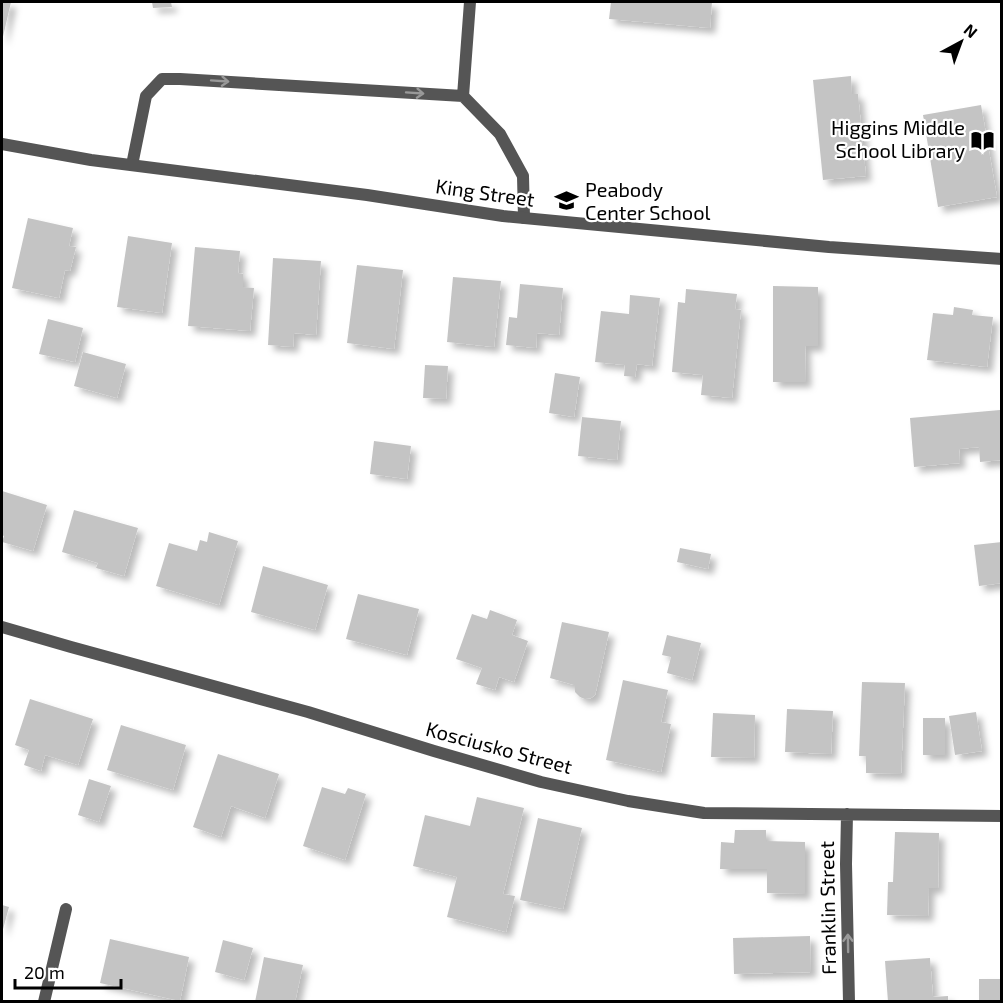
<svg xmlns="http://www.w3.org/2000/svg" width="1003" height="1003" viewBox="0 0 1003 1003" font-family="'Exo 2',sans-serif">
<defs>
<filter id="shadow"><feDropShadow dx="5.5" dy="5.5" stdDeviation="3" flood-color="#0004"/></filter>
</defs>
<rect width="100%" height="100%" fill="#fff"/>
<path fill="#c4c4c4" filter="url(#shadow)" d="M2 2H11L2 41Z
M152 2H171L172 7 153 8Z
M611 2H712L710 28 609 19Z
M851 76 852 94H858L866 176 823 180 813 80Z
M981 105 997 197 938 207 923 115Z
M28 218 73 228 69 246 76 247 70 271 65 270 59 298 12 288Z
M128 236 172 243 162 313 117 307Z
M195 247 240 251 238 273 243 274V287L254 288 250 331 188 326Z
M273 258 321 261 316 335 294 333 293 347 268 345Z
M357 265 403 270 394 349 347 343Z
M453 277 501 281 494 347 447 342Z
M520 284 563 288 559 335 537 333 536 348 506 345 509 317 517 318Z
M773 286 818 287V346H805L806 382H773Z
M686 289 737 294 735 309 741 310 732 398 701 395 703 375 672 372 678 302 685 303Z
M630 295 660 298 652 366 637 364 635 377 624 376 625 365 595 362 601 311 629 314Z
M954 307 973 310 972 315 993 317 987 367 927 360 933 313 953 315Z
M48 319 83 328 75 362 39 354Z
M83 352 126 364 117 398 74 386Z
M425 365 448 366 446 399 423 398Z
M555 373 580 377 574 417 549 413Z
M1000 410 1002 427V460L980 462 979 447 959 449 960 463 914 467 910 418Z
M582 417 621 421 617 460 578 456Z
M374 441 411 446 407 479 370 474Z
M2 491 47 505 33 551 2 542 4 536 2 535Z
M74 510 138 528 124 576 96 568 98 563 62 552Z
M209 532 238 541 219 605 156 586 169 543 197 551 200 540 207 542Z
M1002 542V583L979 586 974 545Z
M680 548 711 554 708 569 677 562Z
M263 566 328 585 315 630 251 612Z
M358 594 419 609 407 655 346 639Z
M490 610 517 620 512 635 528 641 514 682 499 677 495 690 476 684 482 668 456 659 472 614 487 619Z
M562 622 609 632 596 691 595 695 591 698 585 699 580 697 575 692 574 685 550 678Z
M667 635 701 643 692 680 667 673 671 657 662 655Z
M623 680 668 690 661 722 671 724 661 772 606 760Z
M862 682 905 683 901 774 866 773V756H859Z
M30 699 93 719 78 765 45 755 41 771 24 765 29 750 15 745Z
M787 709 833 711 831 754 785 752Z
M976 712 982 751 955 755 949 716Z
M713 713 755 715 754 758 711 757Z
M923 718H945V755H923Z
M121 725 186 745 173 790 107 770Z
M218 754 279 774 265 818 231 806 221 837 193 827Z
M89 779 111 786 99 822 78 815Z
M322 787 345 794 348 788 366 794 345 860 303 846Z
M477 797 524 808 503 894 515 896 506 932 447 917 457 877 413 866 425 815 470 826Z
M538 818 582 828 563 909 520 900Z
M735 830H766V841L805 842V894L767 893V869H720L721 842 734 843Z
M895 832 939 833 938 888H929L928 916 887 915 888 882H893Z
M2 905 9 907 2 933Z
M810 936 811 972 734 974 733 938Z
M110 939 189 957 180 1001 100 983Z
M223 940 253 948 244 980 215 972Z
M264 957 303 965 295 1002H255Z
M930 958 933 997 948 996V1002H888L885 961Z
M979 979H1002V1002H979Z"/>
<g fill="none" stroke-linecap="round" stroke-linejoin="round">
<path stroke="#555" stroke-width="12" d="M470 2 463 96 500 134 523 176 524 218
M132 165 146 96 162 79H180L463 96"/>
<path stroke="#555" stroke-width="12" d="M2 144 91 160 367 195 503 216 829 247 1002 259
M2 627 71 647 308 712 434 751 541 782 628 801 704 813 1002 816
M847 814 846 864 849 1002
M44 1002 66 909"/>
</g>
<defs><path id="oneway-shaft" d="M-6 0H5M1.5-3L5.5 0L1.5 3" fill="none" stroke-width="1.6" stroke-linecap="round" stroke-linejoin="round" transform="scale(1.5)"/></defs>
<g stroke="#999">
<use href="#oneway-shaft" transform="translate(220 81) rotate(4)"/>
<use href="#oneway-shaft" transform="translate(415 93) rotate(4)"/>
<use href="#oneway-shaft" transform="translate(848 943) rotate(-91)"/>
</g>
<defs>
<symbol id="library-bare" viewBox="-9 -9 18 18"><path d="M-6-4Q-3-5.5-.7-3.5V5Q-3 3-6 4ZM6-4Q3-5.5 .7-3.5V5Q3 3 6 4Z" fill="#000" stroke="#fff" stroke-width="2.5" paint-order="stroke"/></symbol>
<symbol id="school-bare" viewBox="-9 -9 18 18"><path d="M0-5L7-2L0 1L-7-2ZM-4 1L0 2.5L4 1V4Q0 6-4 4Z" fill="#000" stroke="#fff" stroke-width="2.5" paint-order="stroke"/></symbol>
</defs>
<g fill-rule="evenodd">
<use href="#library-bare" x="966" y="124" width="33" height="33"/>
<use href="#school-bare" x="550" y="184" width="33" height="33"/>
</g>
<g text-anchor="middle" stroke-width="4.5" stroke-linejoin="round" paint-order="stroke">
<g font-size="20" fill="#000" stroke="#fff" text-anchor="end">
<text x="965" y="135">Higgins Middle<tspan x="965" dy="23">School Library</tspan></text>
<text x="585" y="197" text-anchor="start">Peabody<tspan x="585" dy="23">Center School</tspan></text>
</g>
<g font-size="20" fill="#000" stroke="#fff">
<text transform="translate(485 193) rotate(8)" y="7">King Street</text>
<text transform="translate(499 748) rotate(15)" y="7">Kosciusko Street</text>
<text transform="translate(828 908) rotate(-91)" y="7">Franklin Street</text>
</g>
</g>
<rect width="1003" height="1003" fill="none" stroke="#000000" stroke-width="6"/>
<g transform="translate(961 42) rotate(41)" stroke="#ffffff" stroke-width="4.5" paint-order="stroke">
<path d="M0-4.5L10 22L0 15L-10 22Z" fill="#000000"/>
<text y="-9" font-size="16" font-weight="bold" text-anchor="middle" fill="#000000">N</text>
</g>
<path d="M15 979v9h106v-9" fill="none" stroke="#000000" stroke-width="3"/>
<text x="24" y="979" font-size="18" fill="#000000" stroke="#ffffff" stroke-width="4.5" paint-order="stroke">20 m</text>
</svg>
